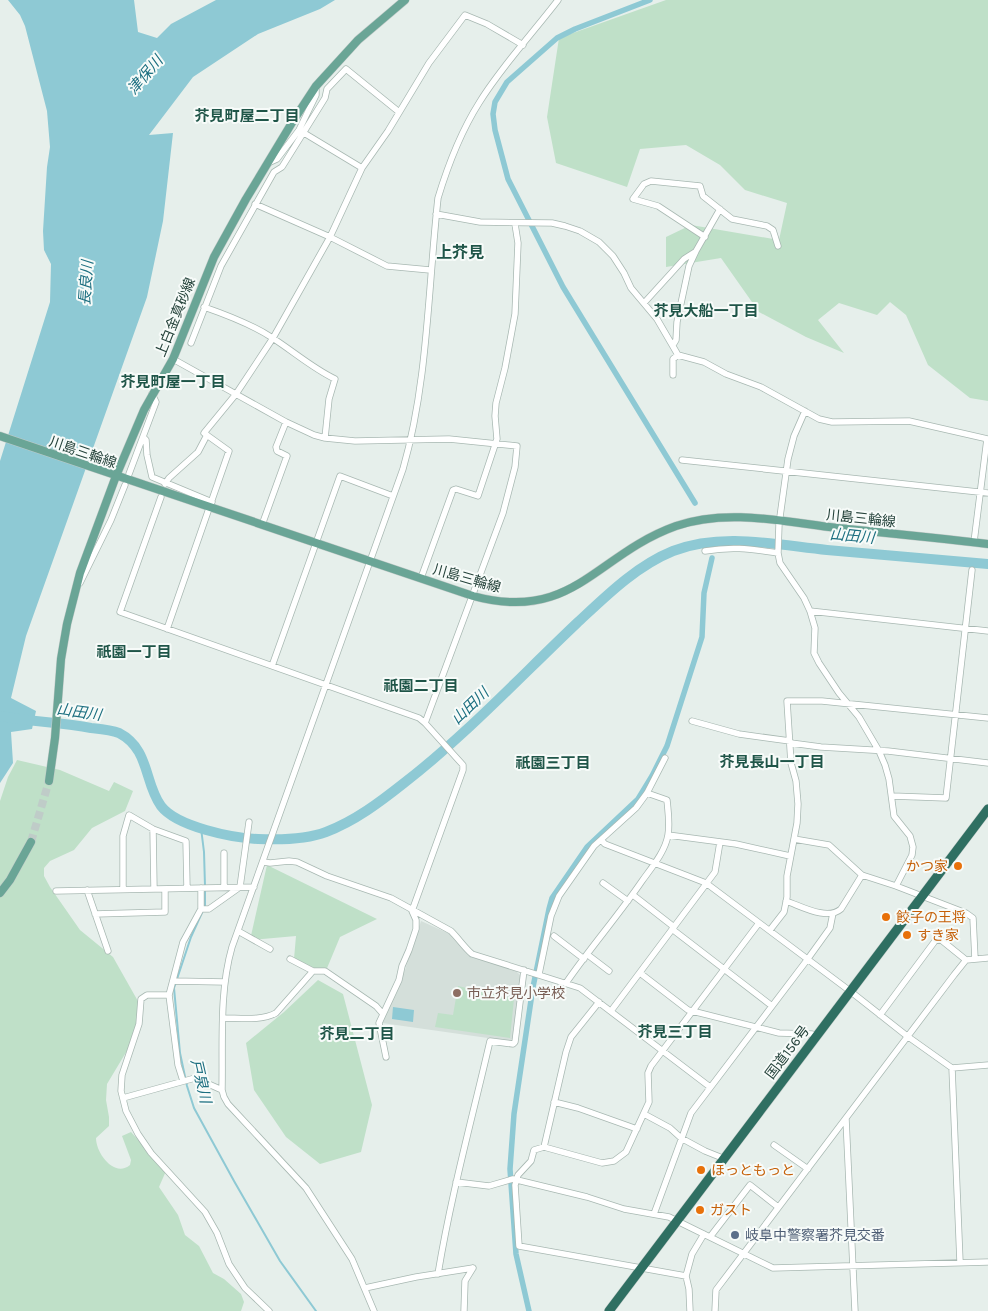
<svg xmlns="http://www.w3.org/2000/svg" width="988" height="1311" viewBox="0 0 988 1311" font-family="Karla,'Noto Sans JP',sans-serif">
<rect width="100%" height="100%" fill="#e6efeb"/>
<path fill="#d4dfda" d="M421 921 450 934 469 956 516 971 521 976 512 1039 509 1041 382 1023 386 1010 405 970Z"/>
<path fill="#bfe0c8" d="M666 0H988V401L970 398 928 365 906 315 890 302 877 315 839 303 818 320 844 353 806 337 759 312 721 258 666 267V237L691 225 779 240 787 203 745 190 720 165 686 145 640 149 627 187 556 163 547 117 559 38Z
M17 760 60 770 109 791 114 782 133 791 125 811 92 828 74 850 50 861 44 868V876L50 887 80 930 113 957 139 1003V1024L128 1049 107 1084 106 1100 109 1117V1126L96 1138C96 1153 114 1178 130 1165L131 1160 122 1136 131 1132 166 1171 159 1187 178 1215 185 1235 199 1246 213 1273 224 1279 241 1294 244 1302 241 1311H0V801L8 777Z
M267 865 377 919 340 937 325 973 294 959 296 936 250 940Z
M318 980 343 994 372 1105 361 1152 320 1164 286 1137 254 1090 246 1043 284 1012Z
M458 986 514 999 510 1038 435 1027 438 1013 453 1015Z"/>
<path fill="#8ec9d4" d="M8 0H134L138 32 157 38 171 24 216 0H335L320 9 258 34 193 77 149 135 173 133 163 221 147 297 26 636 11 698 36 711 32 729 11 732 13 763 0 783V461L50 302 51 264 44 250 43 231 47 167 50 147 47 111 25 26 20 15Z
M393 1007 414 1010 413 1022 392 1019Z"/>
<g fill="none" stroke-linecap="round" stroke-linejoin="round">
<path stroke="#8ec9d4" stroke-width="2" d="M201 828 204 852 205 886
M205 890V906L191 937 174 988 180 1053 187 1086 194 1108 234 1181 280 1261 316 1311"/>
<path stroke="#8ec9d4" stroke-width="5.5" d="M650 0 575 29 557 38 507 82 495 102 493 114 495 130 508 179 563 287 695 503
M529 1311 516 1254 510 1169 514 1114 533 987 549 909 552 898 587 847 638 799 652 776 667 746 702 637 704 593 712 558"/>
<path stroke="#8ec9d4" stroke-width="10" d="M0 716C30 722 61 722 91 728 100 729 111 730 119 733 150 749 144 783 161 806 177 827 233 838 258 839 280 840 305 840 326 832 355 821 380 802 404 783 466 735 520 677 577 623 606 596 636 566 673 551 722 532 777 545 827 550 881 555 934 559 988 564"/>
<path stroke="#bfccc8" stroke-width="8" stroke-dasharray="8 4" stroke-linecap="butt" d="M31 842 49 781"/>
<defs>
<path id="minor" d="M299 130 316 95V86
M268 163 277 159 299 130 362 168
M255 204 330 237 387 266 430 270
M436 214 480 222 552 223 565 226 580 231 599 242 613 256 624 273 631 288 657 319 678 355 704 362 726 374 761 387 819 419 832 422 909 421 988 439
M705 237 658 206 633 199 644 184 651 181 700 186 703 196 732 219 767 226 773 230 778 246
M644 303 684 259 695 252
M204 307C227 315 251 324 271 337 293 351 312 368 335 379L329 399 325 438
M191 343 221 266 274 172 282 167 325 98 327 89 346 69 399 112
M673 345 676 340 677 322 689 266 696 251 720 209
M173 359 286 422 314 435 325 438 355 441 449 439 517 446 515 467 503 513 425 723
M673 375V359L678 355
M143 437 146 440 147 455 152 477 212 502
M682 460 988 493
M129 474 156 402 152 394
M165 484 169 478 198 452 207 435
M161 497 120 612 419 718 425 723 463 765V770L412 911 416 920V929L409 950 402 966 399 980 379 1023 386 1057
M262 525 287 456 277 451 276 447 286 422
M974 542 987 439
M705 551C733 546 750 549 778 553L779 524 788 459 794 436 805 411
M778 553 780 563 804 598 810 611 815 628 814 653 819 663 839 693 859 717 879 751 885 765 889 779 894 816 910 836 913 847 912 855 896 886
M421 578 453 490 456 489 478 496 497 439 495 416 496 403 505 368 515 314 518 243 515 224
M80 583 111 520 125 485
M810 611 988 631
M167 629 229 451 204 433 236 394 273 338 330 237 362 168 388 131 429 63 465 15 487 24 523 45
M272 666 340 476 393 496
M692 721 739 734 790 741
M791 743 821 747 888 751 988 763
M892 796 946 798 972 570
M153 829 154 889
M668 835 736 844 790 856
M794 839 829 845 862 875 896 886 966 913 973 918 975 959
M601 840 605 844 706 883 850 991 907 1036 952 1068 988 1065
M264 862 270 863 289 861 297 862 327 876 391 898 451 931C459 939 464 947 472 954L580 988 710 1087
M603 883 628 901
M224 887V853
M123 889V836L129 815 153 829 186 841 187 888
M87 890 108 951
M56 891 254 887
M633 895 674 927
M786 901C801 906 827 921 841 909L862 875
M201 909H209L240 887 249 822
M95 914 165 912V889
M672 929 772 1006
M770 930 784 912 787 897V876L797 823 798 804 796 781 791 763 787 701H822L988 718
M238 931 270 949
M554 936 584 959
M588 955 609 971
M290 959 313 971H325L376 1006 383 1014
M640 973 688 1010 779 1033 812 1034 817 1036
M539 974 551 916 559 896 594 846 636 808 647 793 665 758
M173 981 225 982
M566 983C590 948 618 916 642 881 652 867 665 852 668 835 670 823 668 811 667 800L647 793
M169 995H147L141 999 139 1024 122 1075 121 1091 126 1111 138 1134 151 1153 205 1212 217 1233 229 1264 245 1288 269 1311
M611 1011 715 872 720 842
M880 1015 935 941 940 939 966 960
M224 1018C240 1018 262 1021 276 1013L313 971
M952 1068 960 1262
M183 1081 178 1065 169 995 183 942 201 909V888
M123 1098 195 1078 222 1090
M554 1102 578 1108 637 1129
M644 1114 670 1128 681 1138 705 1151 725 1159
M846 1119 855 1311
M774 1145 808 1169
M544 1147 566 1052 571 1037 599 1002
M456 1182 489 1186 513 1179 587 1197 624 1209 669 1217 773 1268 988 1262
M654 1214 691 1113 807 960 830 928 833 913
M704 1234 692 1254 686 1276 519 1246 515 1185 518 1175 531 1161 534 1150 544 1147 602 1163 614 1161 626 1152 649 1102 648 1073 651 1066 759 923
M710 1237 750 1185 778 1207
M438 1274C451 1195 472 1119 490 1041L513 1044 515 1042 524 970
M686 1276 689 1289 690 1311
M365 1288 416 1277 473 1268
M374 1311 352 1259 306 1188 228 1104 224 1097 222 1090C223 1043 219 992 232 947L403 469C428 382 428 288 438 198 448 165 460 133 479 103 501 67 532 34 558 0
M464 1311 465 1281 473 1268
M715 1311 716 1290 954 975 966 960 988 958"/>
<path id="major" d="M0 436 473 596C573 623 595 555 676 526 727 508 785 522 837 528 887 533 938 538 988 544
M49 781 55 738 61 659 67 624 80 573 116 476 144 410 173 359 214 257 246 199 293 121 316 86 358 40 405 0
M0 893 10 880 31 842"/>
<path id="highway" d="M609 1311 988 809"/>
</defs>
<use href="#minor" stroke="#a8b8b2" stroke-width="7"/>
<use href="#major" stroke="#c2cac8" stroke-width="9"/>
<use href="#highway" stroke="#c2cac8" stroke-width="10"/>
<use href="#minor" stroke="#fff" stroke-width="5.5"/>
<use href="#major" stroke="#6aa596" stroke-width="8"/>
<use href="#highway" stroke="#2f6f62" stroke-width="9"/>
</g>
<g fill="#e8710a" stroke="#f7fbf9" stroke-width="2">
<circle cx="958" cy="866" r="5"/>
<circle cx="886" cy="917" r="5"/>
<circle cx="907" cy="935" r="5"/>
<circle cx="701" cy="1170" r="5"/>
<circle cx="700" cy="1210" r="5"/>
</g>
<circle fill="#8d6e63" stroke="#f7fbf9" stroke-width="2" cx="457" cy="993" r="5"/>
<circle fill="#5c6f8a" stroke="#f7fbf9" stroke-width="2" cx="735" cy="1235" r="5"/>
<g text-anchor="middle" stroke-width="4" stroke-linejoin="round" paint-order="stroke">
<g font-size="14" fill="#24423a" stroke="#f7fbf9">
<text transform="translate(175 317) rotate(-68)" y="5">上白金真砂線</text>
<text transform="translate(83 452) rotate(19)" y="5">川島三輪線</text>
<text transform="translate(861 518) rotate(6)" y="5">川島三輪線</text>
<text transform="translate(467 578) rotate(16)" y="5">川島三輪線</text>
<text transform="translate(787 1052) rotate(-53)" y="5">国道156号</text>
</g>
<g font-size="14" fill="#c56008" stroke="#f7fbf9" text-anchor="start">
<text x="948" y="871" text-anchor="end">かつ家</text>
<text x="896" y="922">餃子の王将</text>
<text x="917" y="940">すき家</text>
<text x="711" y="1175">ほっともっと</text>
<text x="710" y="1215">ガスト</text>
</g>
<g font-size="14" fill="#785e54" stroke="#f7fbf9" text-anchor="start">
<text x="467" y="998">市立芥見小学校</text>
</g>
<g font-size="14" fill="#4e5e75" stroke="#f7fbf9" text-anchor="start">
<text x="745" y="1240">岐阜中警察署芥見交番</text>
</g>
<g font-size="15" font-style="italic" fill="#1c6f80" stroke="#f7fbf9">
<text transform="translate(145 75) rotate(-50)" y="5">津保川</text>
<text transform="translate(86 283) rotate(-86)" y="5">長良川</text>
<text transform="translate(852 536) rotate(5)" y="5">山田川</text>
<text transform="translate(470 706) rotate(-44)" y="5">山田川</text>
<text transform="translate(79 712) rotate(8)" y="5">山田川</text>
<text transform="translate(201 1081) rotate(77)" y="5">戸泉川</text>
</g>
<g font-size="15" font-weight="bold" fill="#1f5548" stroke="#f7fbf9">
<text x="247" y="121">芥見町屋二丁目</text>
<text x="706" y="316">芥見大船一丁目</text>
<text x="173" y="387">芥見町屋一丁目</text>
<text x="134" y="657">祇園一丁目</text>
<text x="421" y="691">祇園二丁目</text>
<text x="772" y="767">芥見長山一丁目</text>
<text x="553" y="768">祇園三丁目</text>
<text x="675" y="1037">芥見三丁目</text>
<text x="357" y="1039">芥見二丁目</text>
</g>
<g font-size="16" font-weight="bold" fill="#1f5548" stroke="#f7fbf9">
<text x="460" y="258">上芥見</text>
</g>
</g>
</svg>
